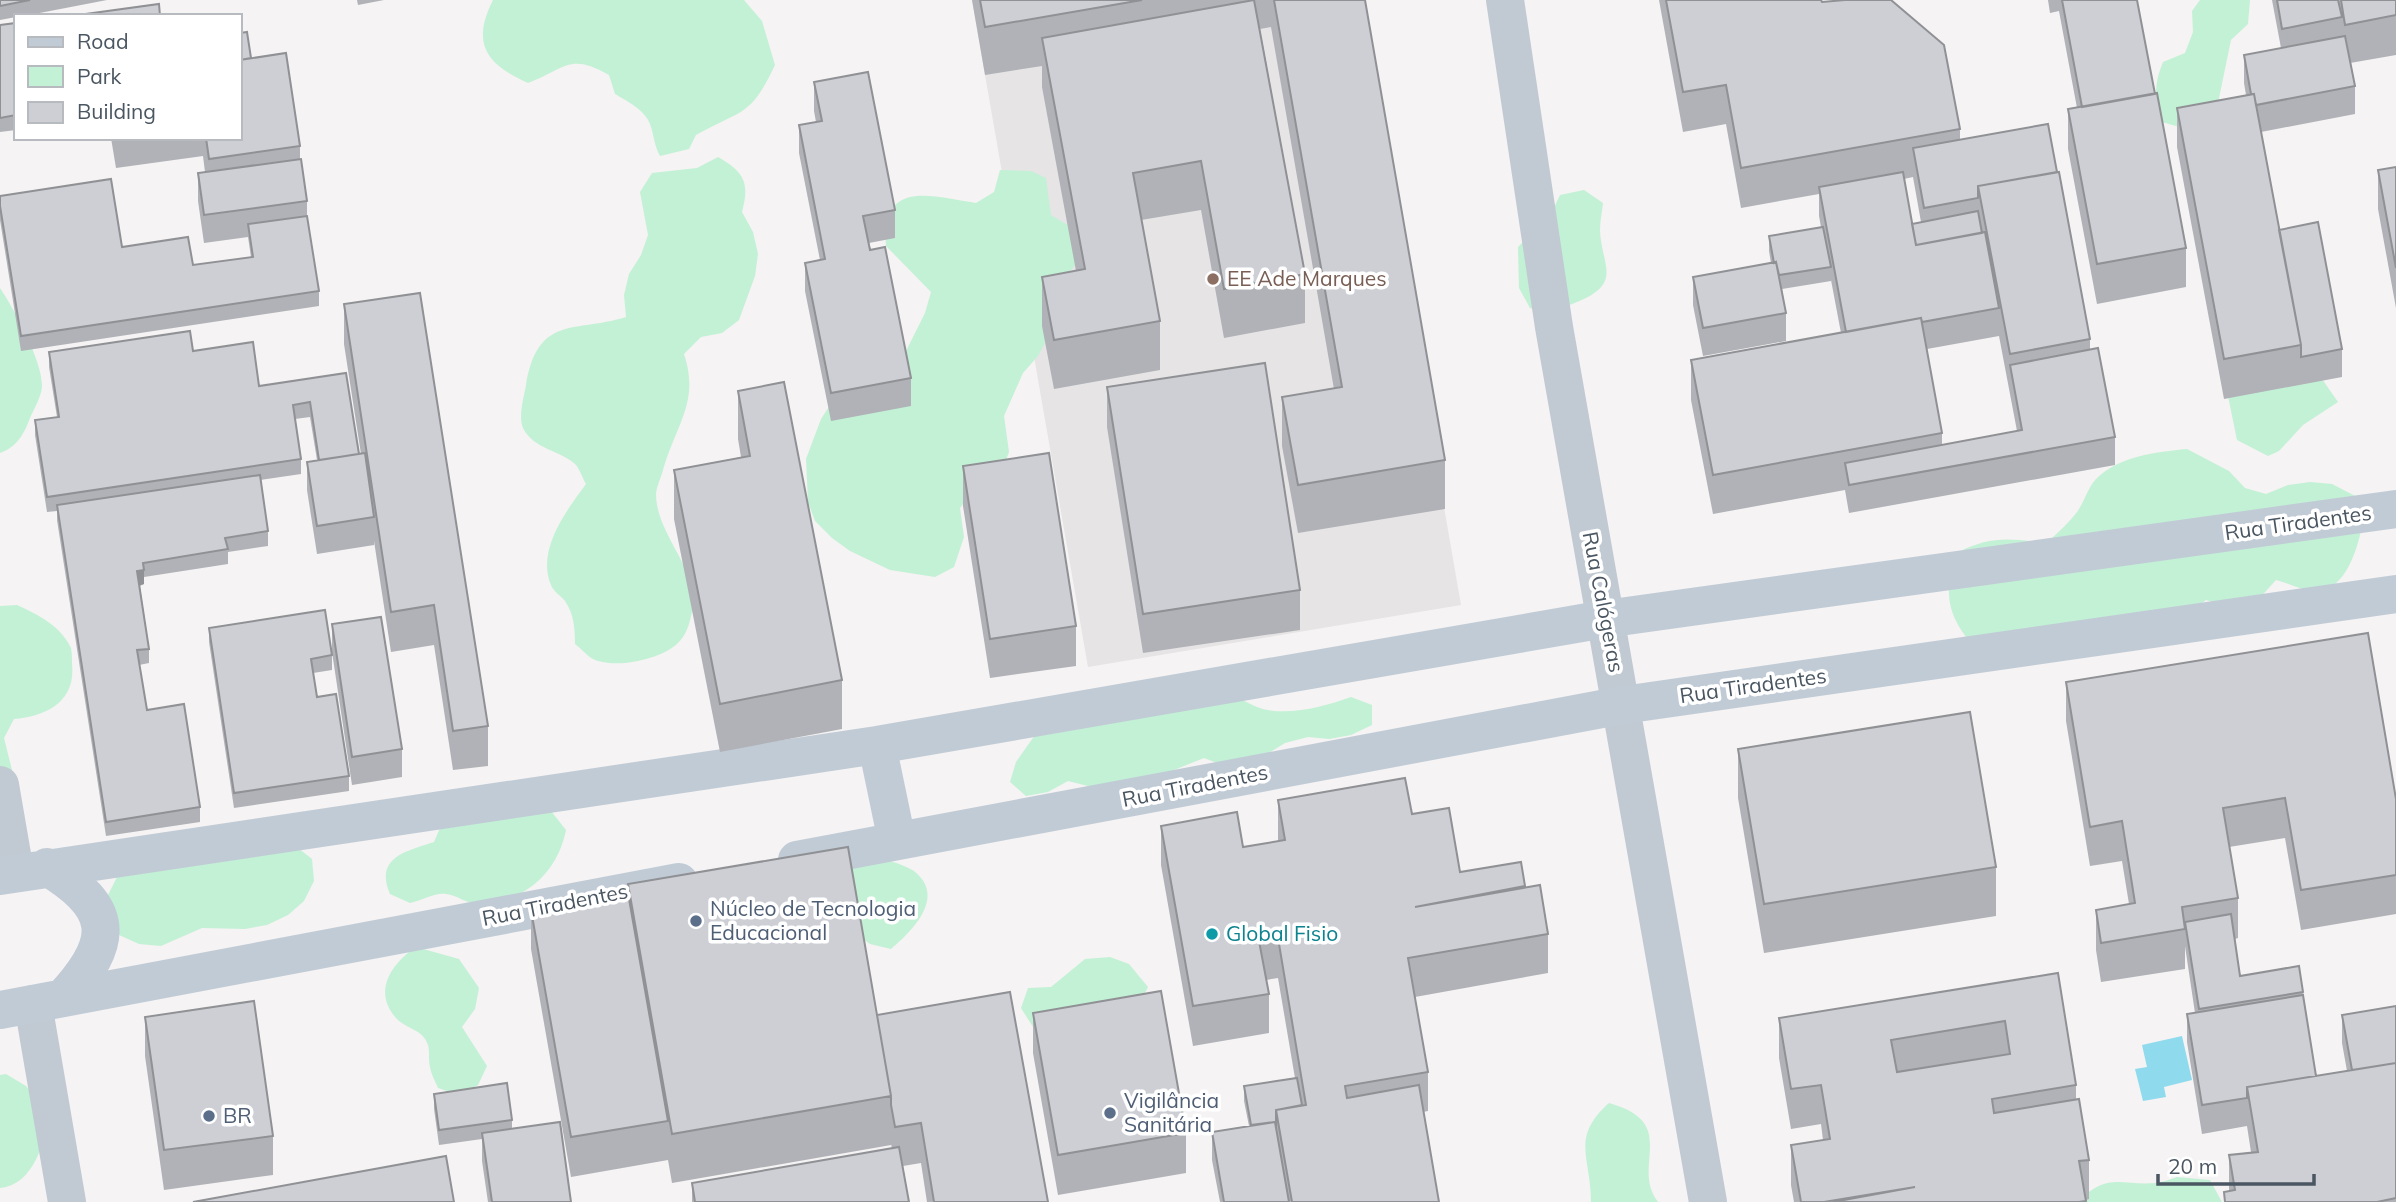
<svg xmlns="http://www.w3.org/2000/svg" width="2396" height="1202" viewBox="0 0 2396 1202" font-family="Mulish,sans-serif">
<rect width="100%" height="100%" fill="#f5f3f3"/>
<path fill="#e6e4e5" d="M972 0H1356L1461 605 1088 667Z"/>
<path fill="#c3f1d5" d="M493 0H744L762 21 775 65C750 118 742 109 696 135L689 149 660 156C654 145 654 135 650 124 645 110 627 101 615 94L609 75C569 52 565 69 528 83 486 64 471 44 493 0Z
M2200 0H2250L2248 24 2231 40 2218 103 2183 128 2162 122C2154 99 2154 84 2163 62L2185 53 2193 32 2192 11Z
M718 157C744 172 750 182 742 212L753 232 758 254 755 276 739 320 722 333 701 337 684 354C700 402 676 424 663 470 661 478 656 487 656 495 657 535 696 566 693 605 691 619 688 634 677 644 659 660 613 670 591 658 586 654 580 648 575 644 575 629 574 614 565 601 561 596 553 591 551 585 536 550 567 510 586 484 583 479 580 470 576 465 561 450 534 450 523 428 518 416 524 397 526 385 538 314 575 333 626 317L624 295 629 274 641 255 648 235 640 192 652 173 697 168Z
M1000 170 1031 171 1046 178 1051 215 1083 234 1077 263 1051 293 1048 337 1038 356 1023 373 1004 416 1009 452 1000 476 976 487 960 508 964 537 954 567 935 577 890 570 850 551 832 538 815 521 808 502 806 459 821 419 845 382 905 353 925 313 931 292 886 246C881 179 930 196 976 203L994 192Z
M1584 190 1603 203C1602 212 1600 221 1600 230 1601 265 1624 283 1577 302 1556 310 1552 313 1530 308L1519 288 1518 247 1551 214 1560 195Z
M0 288C14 309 43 362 42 387 41 397 34 409 30 418 24 434 17 447 0 453Z
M2322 379 2338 402 2303 425 2279 451 2268 456 2237 440 2228 396Z
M2187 449 2229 471 2245 488 2266 494 2288 485 2310 482 2332 484 2365 501C2364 527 2352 589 2318 591 2306 592 2288 583 2276 580L2247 612 2206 600 2152 640 1966 637C1945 609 1945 586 1957 553 1991 535 2011 539 2047 543 2057 533 2069 523 2077 512 2085 501 2087 489 2096 479 2119 456 2156 452 2187 449Z
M17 605C37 614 61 626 71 648 72 653 72 660 72 664 76 702 46 716 14 719L4 738 15 782 0 833V606Z
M1222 689C1235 695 1249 705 1263 709 1290 716 1326 706 1351 697L1372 705V725L1351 735 1329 739 1308 737 1285 743 1248 766H1225L1204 758 1109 796 1088 786 1068 781 1048 792 1026 796 1010 782 1016 762 1042 725Z
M547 806 566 830C557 874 524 903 477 904 467 904 457 895 446 894 435 892 421 901 410 903L390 894C374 857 407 851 434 842L443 821Z
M293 844 312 859 314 881 304 901 288 915 267 925 245 929 202 928 161 946 139 944 119 935 108 895 118 875Z
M867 853C880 859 902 863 914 871 947 897 912 931 891 949L870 944 852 931 849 866Z
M416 947 459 959 479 988 475 1009 462 1027 487 1066 478 1085 459 1095 438 1088C435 1081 431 1074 430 1067 428 1060 430 1052 428 1045 423 1029 406 1029 396 1018 372 991 392 963 416 947Z
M1110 957 1129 964 1148 987 1138 1006 1033 1027 1021 1008 1028 988 1051 987 1085 959Z
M6 1074 26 1086 49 1113C45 1141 34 1185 0 1188V1075Z
M1609 1103C1681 1123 1630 1166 1658 1202H1591C1591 1157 1570 1138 1609 1103Z
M2177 1177 2210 1180 2222 1202H2078C2108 1171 2121 1186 2156 1183 2163 1182 2171 1179 2177 1177Z"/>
<path fill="#90daee" d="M2182 1036 2192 1080 2164 1087 2166 1097 2143 1101 2135 1069 2147 1067 2142 1045Z"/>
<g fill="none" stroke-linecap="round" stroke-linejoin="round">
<path stroke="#c1cad2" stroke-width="38" d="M1505 0 1554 327 1708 1202"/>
<path stroke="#c1cad2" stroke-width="38" d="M0 785 15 872
M33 1004 67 1202"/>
<path stroke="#c1cbd6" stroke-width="38" d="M877 745 897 841
M797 860 1623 705 2396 594
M47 867C115 908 116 941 63 998
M0 876 877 745 1605 619 2396 509
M0 1010 679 882"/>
</g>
<path fill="#b0b2b7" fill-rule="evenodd" d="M0 0H107L24 16H16V17L0 20Z
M357 0H384L358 5Z
M972 0H1365L1445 460V509L1298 533 1282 446V397L1334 389 1271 27 1260 29 1305 274V323L1224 338 1201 210 1141 220 1160 321V370L1054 389 1042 326V277L1076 271 1042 87V66L985 75Z
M1659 0H1821L1822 2 1960 129V140L2090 339V350L2115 437V465L1849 513 1845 490 1713 514 1691 400V360L1841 333 1831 280V281L1782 289 1786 313V341L1703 356 1693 305V277L1771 263 1769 251V236L1821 227 1819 216V194L1741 208 1726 124 1683 132ZM1913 177 1921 222 1912 224 1904 179ZM1999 336 2017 431 1942 445V433L1927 349Z
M2048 0H2137L2155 94 2186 248V287L2097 304 2068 149V109L2077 108 2059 11 2050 13Z
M2272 0H2396V55L2350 63 2355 86V114L2261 132 2279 230 2342 349V377L2224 399 2177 147V108L2246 95 2244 83V55L2281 48Z
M16 23V130L0 132V25Z
M251 58 300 146V159L307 201V216L319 291V306L21 351 0 220V196L122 247 193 265 251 257 248 237 204 243 198 201V173L205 172 203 156 116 168 111 138H240Z
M814 82 895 210V238L869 243 911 378V406L831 421 805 291V263L820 260 799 153V125L816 122 814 111Z
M2396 167V308L2378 209V170Z
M344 304 488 726V766L453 770 434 645 391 652 374 541V545L317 554 307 490V462L317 460 310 417 295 419 301 459V474L260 480 268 531V546L228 552V564L144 577V584L140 586 149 649V663L139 665 147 710 200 807V822L106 836 57 520V511L47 512 35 435V420L57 417 49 367V352L193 351 259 386 346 373 359 454H361L344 344Z
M1107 387 1300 590V630L1143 653 1107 427Z
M738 391 842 680V729L720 752 674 519V470L741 457 738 439Z
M963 466 1076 626V666L990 678 963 506Z
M332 624 402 749V777L352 785 332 652Z
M209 628 332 655V670L313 673 317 697 349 776V791L234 808 209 642Z
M2066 682 2396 799V914L2301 930 2285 838 2229 847 2238 898V938L2235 939 2240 976 2303 992 2316 1076 2347 1071 2342 1043V1015L2396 1006V1202H2224V1192L2229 1191V1155L2251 1152 2247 1126 2202 1134 2187 1042V1014L2195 1013 2185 946V969L2101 982 2096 950V910L2129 904 2122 861 2090 866 2066 721Z
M1738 749 1996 867V916L1764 953 1738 798Z
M1278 800 1412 814 1460 872 1521 862 1525 888 1548 934V973L1415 997 1428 1072V1111L1423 1112 1439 1202H1220L1212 1160V1132L1249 1126 1244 1101V1086L1295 1078 1278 978 1266 980 1269 994V1033L1193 1046 1161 865V826L1243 847 1278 841Z
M628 884 877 1015 1048 1202H927L921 1163 903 1166 909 1202H692V1183L892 1149 891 1144V1145L672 1183 668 1160 571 1177 531 949V910L628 893Z
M2058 973 2076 1085V1099L2089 1160V1199L2086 1200V1202H1794L1791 1185V1145L1823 1140 1821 1124 1791 1129 1779 1058V1018Z
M1033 1013 1186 1133V1173L1058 1195 1033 1053Z
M145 1017 273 1136V1175L164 1190 145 1056Z
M434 1094 512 1120V1129L571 1202H488L482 1161V1139L439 1145 434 1109Z"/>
<path fill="#909195" d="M144 570V584L137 586V571Z"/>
<path fill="#cdcfd5" stroke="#909195" stroke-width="2" fill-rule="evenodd" d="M0 0H30L0 6Z
M980 0H1142L985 27Z
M1254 0 1305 274 1224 289 1201 161 1133 173 1160 321 1054 340 1042 277 1085 269 1042 38Z
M1274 0H1365L1445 460 1298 485 1282 397 1342 387Z
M1666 0H1821L1822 2 1845 0H1891L1944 45 1960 129 1741 168 1726 85 1683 92Z
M2062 0H2137L2155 94 2082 107Z
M2277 0H2338L2342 17 2282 29Z
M2341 0H2396V15L2345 25Z
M159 4 160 16H71Z
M16 23V115L0 118V25Z
M247 32 251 58 240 60V33Z
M2345 36 2355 86 2256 105 2254 94H2251L2244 55Z
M286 53 300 146 209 159 206 138H240V60Z
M868 72 895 210 863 216 870 250 885 247 911 378 831 393 805 263 825 259 799 125 822 121 814 82Z
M2157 93 2186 248 2097 264 2068 109Z
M2254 94 2301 345 2224 359 2177 108Z
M2048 124 2057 172 1978 186V198L1924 208 1913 148Z
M301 159 307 201 204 215 198 173Z
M2396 167V268L2378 170Z
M1903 172 1916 245 1985 232 1999 308 1922 322 1921 318 1846 332 1819 187Z
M2059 172 2090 339 2010 354 1978 186Z
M111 179 122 247 188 237 193 265 253 257 248 224 307 216 319 291 21 336 0 206V196Z
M1978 211 1982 233 1916 245 1912 224Z
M2318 222 2342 349 2301 357V345L2279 230Z
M1823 227 1831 267 1779 275 1776 262 1774 263 1769 236Z
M1776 262 1786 313 1703 328 1693 277Z
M420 293 488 726 453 731 434 605 391 612 344 304Z
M1921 318 1942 433 1713 475 1691 360Z
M190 331 193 351 253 342 259 386 346 373 359 454 319 460 310 402 293 405 301 459 47 497 35 420 59 417 49 352Z
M2098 348 2115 437 1849 485 1845 463 2022 430 2010 365Z
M1265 363 1300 590 1143 614 1107 387Z
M784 382 842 680 720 704 674 470 750 456 738 391Z
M365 453 374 517 317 526 307 462Z
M1049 453 1076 626 990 639 963 466Z
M260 475 268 531 225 538 228 549 143 563 144 570 137 571 149 649 137 650 147 710 184 704 200 807 106 822 57 505Z
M325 610 332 655 311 659 317 697 336 694 349 776 234 793 209 628Z
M381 617 402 749 352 757 332 624Z
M2368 633 2396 799V875L2301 890 2285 798 2223 808 2238 898 2182 907 2185 929 2101 943 2096 910 2135 903 2122 821 2090 827 2066 682Z
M1970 712 1996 867 1764 904 1738 749Z
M1405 778 1412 814 1449 808 1460 872 1521 862 1525 886 1415 907 1540 885 1548 934 1408 958 1428 1072 1345 1086 1347 1098 1419 1085 1439 1202H1292L1276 1110 1306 1105 1278 938 1259 941 1269 994 1193 1006 1161 826 1237 812 1243 847 1285 840 1278 800Z
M848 847 891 1096 672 1134 628 884Z
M628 893 668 1121 571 1137 531 910Z
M2231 914 2240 976 2299 966 2303 992 2199 1009 2185 922Z
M2058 973 2076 1085 1992 1099 1994 1113 2079 1099 2089 1160 2079 1161 2086 1201 2079 1202H1833L1915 1187 1824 1202H1801L1791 1145 1830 1139 1821 1085 1791 1089 1779 1018ZM2005 1021 2010 1054 1897 1072 1891 1040Z
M1161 991 1186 1133 1058 1155 1033 1013Z
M1010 992 1048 1202H934L921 1123 895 1127 891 1105V1096L877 1015Z
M2303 995 2316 1076 2247 1087V1098L2202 1105 2187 1014Z
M254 1001 273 1136 164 1150 145 1017Z
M2396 1006V1063L2352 1070 2342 1015Z
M2396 1063V1198L2377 1202H2225L2224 1192 2235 1190 2229 1155 2258 1152 2247 1087Z
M1297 1078 1302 1105 1276 1110V1128L1275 1122 1251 1125 1244 1086Z
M507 1083 512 1120 439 1130 434 1094Z
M560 1122 571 1202H492L482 1133Z
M1275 1122 1289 1202H1224L1212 1132Z
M899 1147 909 1202H695L692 1183Z
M446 1156 454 1202H193Z"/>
<circle fill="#8d6e63" stroke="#fff" stroke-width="2.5" cx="1213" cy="279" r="7"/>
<g fill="#5c6f8a" stroke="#fff" stroke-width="2.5">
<circle cx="696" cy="921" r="7"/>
<circle cx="1110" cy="1113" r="7"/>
<circle cx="209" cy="1116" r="7"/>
</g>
<circle fill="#0f9aa8" stroke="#fff" stroke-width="2.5" cx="1212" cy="934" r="7"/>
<g text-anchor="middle" stroke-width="7" stroke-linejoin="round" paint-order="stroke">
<g font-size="21" fill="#785e54" stroke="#fff" text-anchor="start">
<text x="1227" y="286">EE Ade Marques</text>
</g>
<g font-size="21" fill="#4a5661" stroke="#fff">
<text transform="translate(2298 523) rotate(-8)" y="7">Rua Tiradentes</text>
<text transform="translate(1603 602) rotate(79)" y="7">Rua Calógeras</text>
<text transform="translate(1753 686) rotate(-8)" y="7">Rua Tiradentes</text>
<text transform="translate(1195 786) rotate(-11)" y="7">Rua Tiradentes</text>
<text transform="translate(555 905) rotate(-11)" y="7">Rua Tiradentes</text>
</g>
<g font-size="21" fill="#4e5e75" stroke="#fff" text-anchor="start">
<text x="710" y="916">Núcleo de Tecnologia<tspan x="710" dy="24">Educacional</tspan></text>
<text x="1124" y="1108">Vigilância<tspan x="1124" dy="24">Sanitária</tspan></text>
<text x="223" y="1123">BR</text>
</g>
<g font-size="21" fill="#0d838f" stroke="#fff" text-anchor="start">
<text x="1226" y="941">Global Fisio</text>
</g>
</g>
<rect x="14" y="14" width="228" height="126" fill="#ffffff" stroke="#b7bbc0" stroke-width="2"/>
<rect x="28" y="37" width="35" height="10" fill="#c1cbd6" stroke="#b7bbc0" stroke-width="2"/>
<text x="77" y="49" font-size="21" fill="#4a5661">Road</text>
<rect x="28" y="66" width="35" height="21" fill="#c3f1d5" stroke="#b7bbc0" stroke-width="2"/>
<text x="77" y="84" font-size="21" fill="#4a5661">Park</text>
<rect x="28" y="102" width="35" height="21" fill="#cdcfd5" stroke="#b7bbc0" stroke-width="2"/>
<text x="77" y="119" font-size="21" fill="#4a5661">Building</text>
<path d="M2158 1174v10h156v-10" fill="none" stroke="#4a5661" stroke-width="3.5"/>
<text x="2168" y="1174" font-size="21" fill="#4a5661" stroke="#ffffff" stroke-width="5" paint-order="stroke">20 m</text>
</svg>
